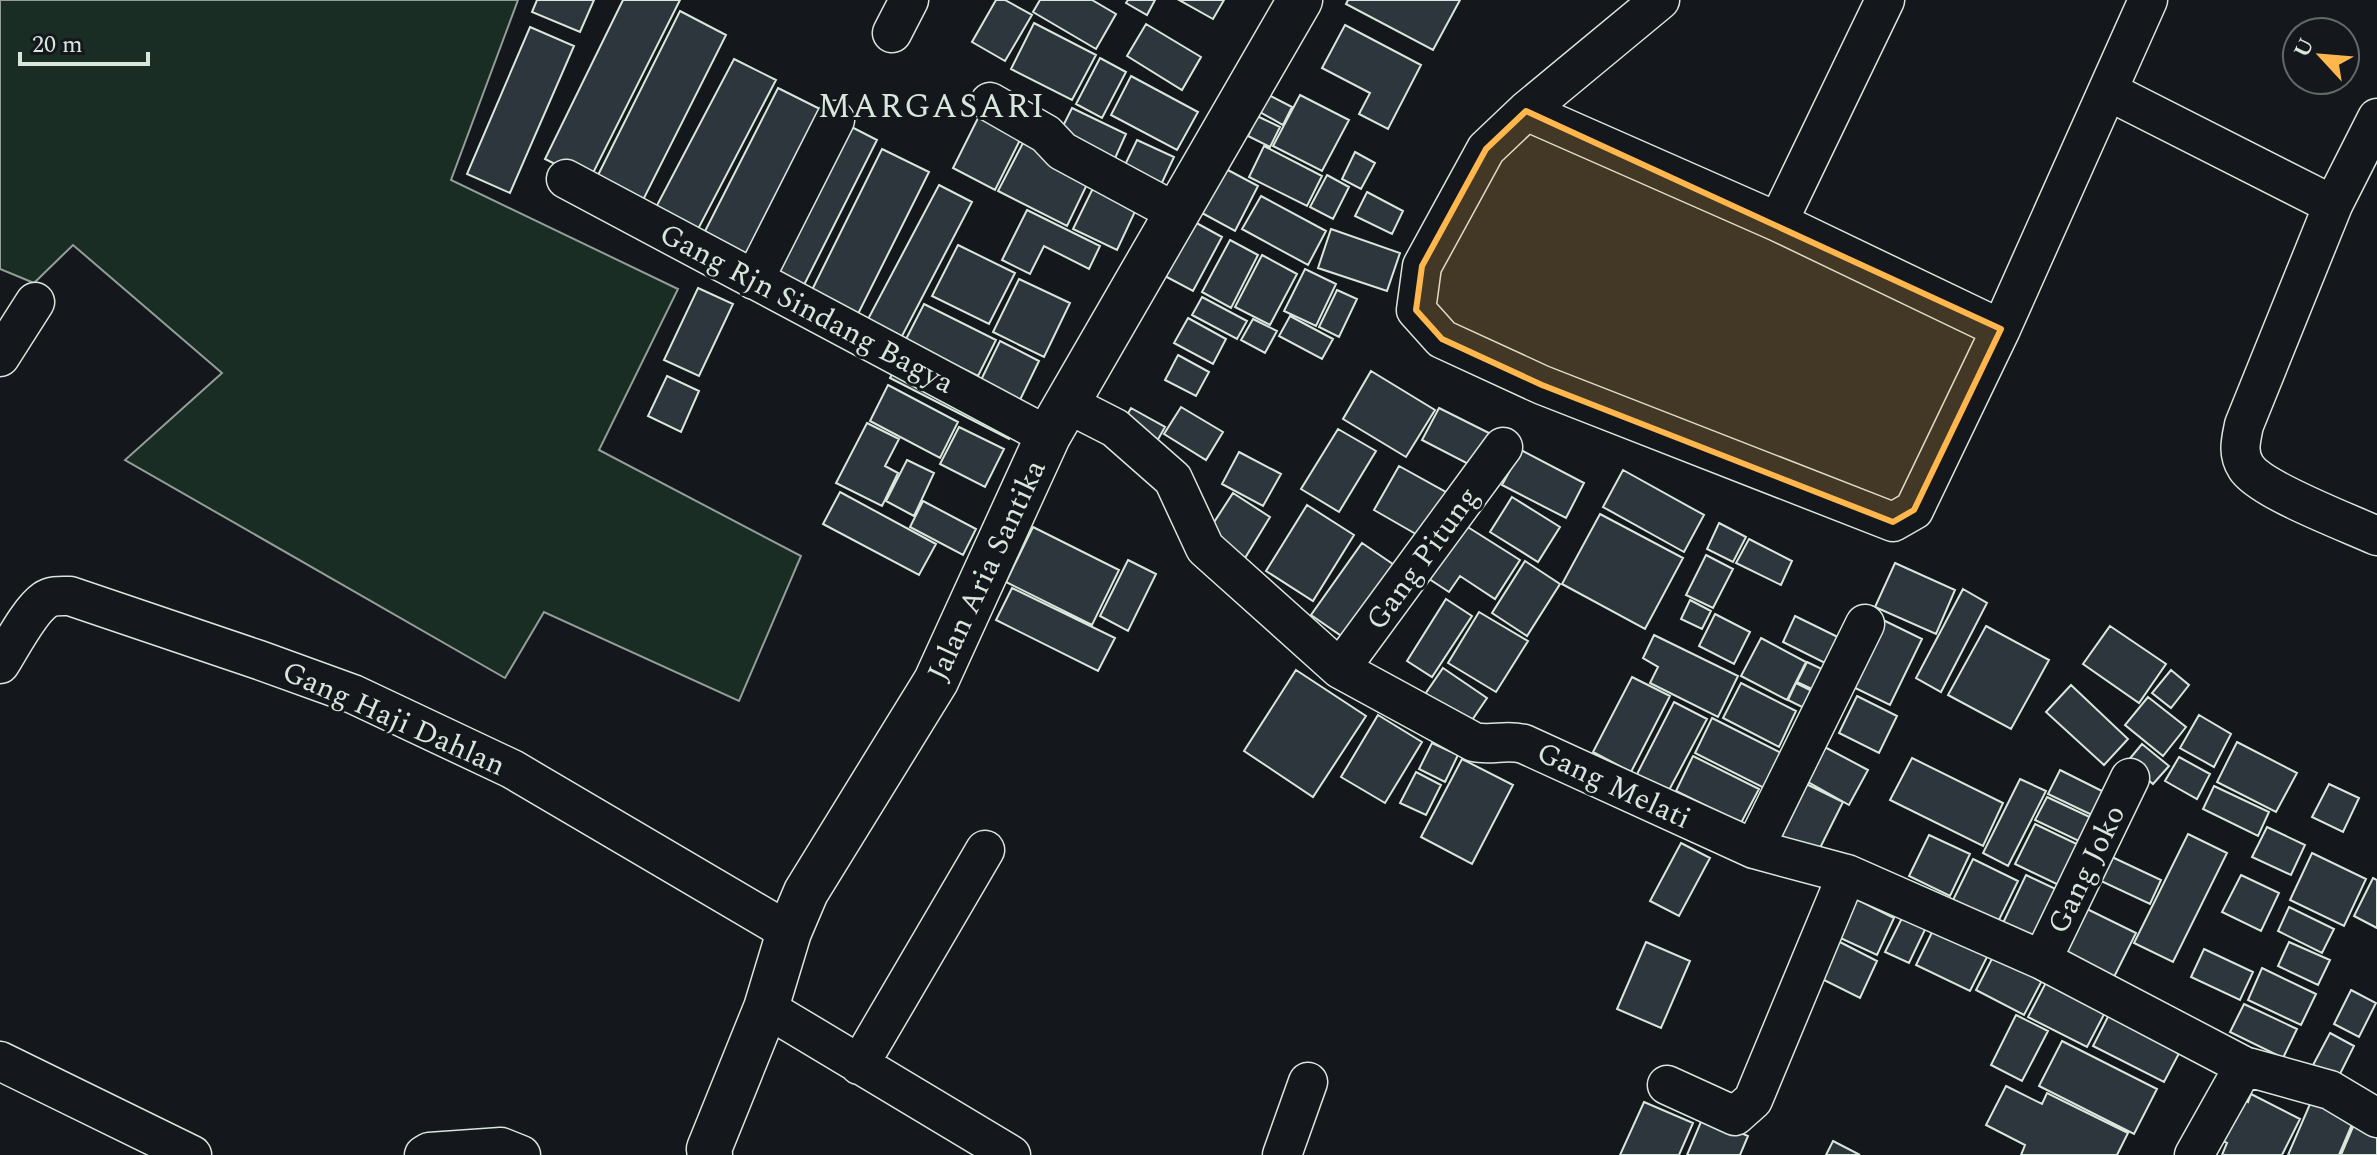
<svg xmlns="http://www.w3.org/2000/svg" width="2377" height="1155" viewBox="0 0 2377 1155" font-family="Spectral,serif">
<rect width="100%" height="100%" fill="#14181c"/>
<path fill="#1a2d24" stroke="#939e99" stroke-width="2" d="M0 0H518L451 180 678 289 599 450 801 556 739 701 544 612 505 678 125 460 222 373 73 245 34 283 0 269Z"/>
<path fill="#2c363c" stroke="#d8e6dc" stroke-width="2" d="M537 0H594L580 32 532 12Z
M623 0H680L589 181 545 159Z
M996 0H1005L1032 15 1005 61 972 42Z
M1040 0H1092L1116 14 1096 49 1033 12Z
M1128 0H1155L1147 15 1126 3Z
M1179 0H1224L1213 19Z
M1348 0H1460L1433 50 1346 4Z
M680 11 726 35 639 208 593 185Z
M1034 23 1096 55 1072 100 1011 69Z
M1146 24 1201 57 1182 90 1127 56Z
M1345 25 1421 65 1388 129 1359 114 1370 93 1322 68Z
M530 27 574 46 510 193 467 174Z
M1100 58 1126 72 1102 118 1076 104Z
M734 59 776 80 696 233 654 211Z
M1131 76 1198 112 1177 150 1111 115Z
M778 88 822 110 748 260 702 237Z
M1269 95 1292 107 1283 125 1260 112Z
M1300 95 1349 120 1322 171 1273 146Z
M1072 108 1126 134 1111 167 1056 140Z
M979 116 1021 138 995 190 953 168Z
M1257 116 1280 127 1270 147 1248 136Z
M836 119 877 140 802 289 761 268Z
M1137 140 1174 157 1159 189 1122 171Z
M1024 141 1092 174 1067 226 998 191Z
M1264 146 1322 176 1307 206 1249 177Z
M882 149 929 172 856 318 809 296Z
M1355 152 1375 163 1361 189 1342 179Z
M1226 169 1258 186 1235 231 1202 213Z
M1327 175 1349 187 1333 219 1310 207Z
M1096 182 1139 203 1117 250 1073 229Z
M939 185 972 202 901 338 867 321Z
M1367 192 1403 211 1392 234 1355 216Z
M1261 196 1326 231 1308 265 1242 229Z
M1027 210 1100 246 1089 269 1044 246 1030 274 1002 260Z
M1191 220 1222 237 1193 291 1163 275Z
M1331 229 1400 253 1387 291 1318 268Z
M1230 240 1258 255 1231 308 1202 292Z
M958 245 1015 273 989 324 932 296Z
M1262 255 1297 274 1270 325 1235 307Z
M1305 269 1336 284 1316 326 1284 311Z
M1019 279 1070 303 1044 357 993 332Z
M698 288 733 304 699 376 664 360Z
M1337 290 1357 299 1339 337 1319 327Z
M1202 297 1247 321 1237 339 1192 315Z
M924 304 996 340 978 376 905 341Z
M1290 316 1333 339 1322 359 1279 336Z
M1188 318 1226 339 1213 364 1174 343Z
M1253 319 1277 331 1265 353 1241 340Z
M1000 341 1039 361 1019 402 980 382Z
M1178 355 1209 372 1196 396 1165 380Z
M898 362 1017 422 1009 439 890 378Z
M1371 371 1435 410 1406 457 1343 419Z
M667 376 699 391 681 432 648 416Z
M888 385 958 422 940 458 870 421Z
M1181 407 1223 432 1206 460 1164 434Z
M1131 408 1165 427 1156 443 1122 424Z
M1439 408 1495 436 1478 469 1422 440Z
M867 423 899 439 885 466 898 473 882 506 836 483Z
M959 427 1004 449 985 487 940 464Z
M1338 429 1376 451 1339 512 1301 489Z
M1521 450 1584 483 1566 518 1502 485Z
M1239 452 1281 474 1263 506 1222 484Z
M907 460 934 473 914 516 886 501Z
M1399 466 1453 496 1428 541 1374 510Z
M1623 470 1704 515 1684 552 1603 507Z
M840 492 936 544 919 575 823 524Z
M1233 493 1270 517 1245 558 1207 533Z
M1512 497 1560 527 1538 562 1490 532Z
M923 501 976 529 963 555 910 527Z
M1307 505 1354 535 1313 601 1266 571Z
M1600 514 1683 558 1645 629 1562 584Z
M1455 519 1520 560 1495 599 1460 576 1449 592 1420 573Z
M1719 523 1746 537 1733 562 1707 549Z
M1033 527 1119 570 1092 625 1006 582Z
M1749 539 1792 561 1781 585 1736 563Z
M1362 543 1406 573 1356 646 1311 615Z
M1706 555 1733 569 1713 608 1686 595Z
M1128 560 1156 574 1128 631 1100 616Z
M1525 561 1560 584 1527 636 1492 613Z
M1895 563 1955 590 1936 634 1875 607Z
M1012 588 1115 638 1098 671 996 620Z
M1963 589 1987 603 1941 692 1916 678Z
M1446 599 1472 616 1432 677 1407 661Z
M1690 600 1711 611 1702 629 1681 619Z
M1479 612 1528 641 1496 692 1448 663Z
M1715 614 1750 632 1734 664 1699 646Z
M1795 616 1850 643 1837 669 1783 642Z
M1879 618 1922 639 1890 705 1847 684Z
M1986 626 2049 660 2011 729 1948 695Z
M2110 626 2166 664 2139 703 2083 664Z
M1654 635 1738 676 1718 717 1650 683 1658 667 1643 658Z
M1761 638 1806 662 1787 700 1741 676Z
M1807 662 1826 671 1816 691 1797 682Z
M1443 668 1487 698 1464 732 1419 703Z
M1296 670 1366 716 1313 797 1244 751Z
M2171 670 2189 685 2171 708 2152 693Z
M1632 677 1670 696 1631 772 1593 752Z
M1741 683 1796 711 1779 747 1723 718Z
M1796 683 1818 694 1810 711 1788 700Z
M2071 685 2128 739 2104 765 2046 712Z
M1857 696 1897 716 1879 753 1839 733Z
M2148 697 2186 727 2163 756 2125 725Z
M1674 702 1707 719 1667 794 1635 778Z
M1378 715 1422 742 1385 803 1341 777Z
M2199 715 2231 734 2214 767 2180 748Z
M1712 718 1787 756 1770 791 1695 753Z
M2237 742 2297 773 2276 812 2217 782Z
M1432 743 1458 755 1445 782 1419 769Z
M1819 744 1868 770 1849 805 1801 778Z
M2142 744 2169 766 2153 784 2127 762Z
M1693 756 1759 789 1741 823 1676 791Z
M2179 757 2210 774 2197 799 2165 781Z
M1912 758 2003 803 1983 846 1890 800Z
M1462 759 1513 785 1472 864 1421 837Z
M2060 770 2106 793 2094 816 2048 794Z
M1416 772 1441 785 1426 815 1400 803Z
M1792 777 1843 802 1816 856 1766 831Z
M2020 779 2046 791 2008 866 1983 853Z
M2329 784 2359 798 2343 832 2312 817Z
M2214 786 2269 812 2258 836 2203 809Z
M2047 797 2094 819 2083 843 2035 820Z
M2035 824 2085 848 2065 888 2015 864Z
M2267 827 2305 845 2291 875 2252 857Z
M2188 834 2227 853 2173 962 2134 943Z
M1929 835 1970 854 1950 896 1909 876Z
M1681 843 1710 858 1679 916 1650 901Z
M2312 853 2366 879 2344 926 2290 900Z
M2112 857 2161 880 2150 904 2101 881Z
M1973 859 2018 881 1997 924 1952 902Z
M2026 875 2062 892 2038 943 2002 925Z
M2241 875 2279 893 2261 931 2222 912Z
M2373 878 2377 880V928L2354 916Z
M1854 898 1894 918 1877 955 1836 936Z
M1909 904 1932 915 1909 963 1885 952Z
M2289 907 2334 929 2322 953 2278 931Z
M2085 908 2136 933 2114 977 2063 951Z
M1940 916 1994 943 1970 991 1916 965Z
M1836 940 1877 961 1860 998 1818 977Z
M1646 942 1690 961 1661 1028 1617 1009Z
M2289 942 2330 960 2318 985 2278 966Z
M1999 945 2047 971 2024 1015 1976 990Z
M2204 949 2253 972 2240 1000 2191 977Z
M2262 968 2316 994 2301 1025 2248 1000Z
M2053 969 2112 999 2087 1047 2028 1017Z
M2351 990 2376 1003 2359 1037 2334 1024Z
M2115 1003 2186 1040 2164 1082 2093 1046Z
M2244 1004 2297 1029 2283 1058 2230 1032Z
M2016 1015 2048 1031 2022 1081 1991 1065Z
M2330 1033 2354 1046 2338 1078 2313 1065Z
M2062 1041 2157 1089 2134 1134 2039 1086Z
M2006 1086 2042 1104 2047 1093 2128 1133 2117 1155H2021L2025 1145 1986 1125Z
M2232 1093 2248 1102 2251 1094 2300 1119 2282 1155H2222L2227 1143 2211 1135Z
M2313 1097 2356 1115 2339 1155H2288Z
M1644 1102 1693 1123 1679 1155H1620Z
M1703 1117 1748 1136 1740 1155H1687Z
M2355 1122 2377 1131V1155H2341Z
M1833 1141 1860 1155H1826Z"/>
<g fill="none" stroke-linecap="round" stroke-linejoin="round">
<defs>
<path id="street" d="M1660 0 1526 111 1486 149 1422 266 1416 310 1442 339 1542 385 1893 522 1914 510 2001 329 2148 0
M892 33 909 0
M2108 91 2333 205
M990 102 1046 134 1062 151 1177 213
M1526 111 1778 222 2001 329
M2377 118 2333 205 2244 425C2241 440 2237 453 2246 467 2260 490 2349 523 2377 536
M566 179 1048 436
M1778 222 1885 0
M754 280 835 120
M0 357 35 302
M1066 403 1115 428 1173 479 1205 548 1340 669 1474 742C1491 746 1507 739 1524 744L1754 849 1847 874 2042 960 2244 1066 2330 1090 2377 1118
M0 664C11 647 29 611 45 600 52 595 61 596 70 596L259 660 353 694 512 769 789 932
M1340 669 1503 447
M1754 849 1865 624
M2042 960 2130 778
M766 1008 1011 1155
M0 1061 192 1155
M859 1065 985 850
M1667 1085 1735 1116 1753 1100 1847 874
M424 1155 429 1152 501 1147 521 1155
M1282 1155 1308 1082
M2194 1155 2244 1066"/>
<path id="secondary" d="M710 1155 709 1149 766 1008 789 932 806 892 936 681 1048 436 1300 0"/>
</defs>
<use href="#street" stroke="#d8e6dc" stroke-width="41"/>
<use href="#secondary" stroke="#d8e6dc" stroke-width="47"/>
<use href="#street" stroke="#14181c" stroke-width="38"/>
<use href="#secondary" stroke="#14181c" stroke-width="44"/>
</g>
<path fill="#ffb74d" fill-opacity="0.2" stroke="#ffb74d" stroke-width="6" stroke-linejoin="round" d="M1526 111 2001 329 1914 510 1893 522 1542 385 1442 339 1416 310 1422 266 1486 149Z"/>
<g text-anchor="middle" stroke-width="6" stroke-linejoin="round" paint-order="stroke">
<g font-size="30" fill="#d8e6dc" stroke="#14181c">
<text transform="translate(807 308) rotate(28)" y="10">Gang Rjn Sindang Bagya</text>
<text transform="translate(1422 558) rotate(-54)" y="10">Gang Pitung</text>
<text transform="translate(986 570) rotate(-65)" y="10">Jalan Aria Santika</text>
<text transform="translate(394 718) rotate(24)" y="10">Gang Haji Dahlan</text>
<text transform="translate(1614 785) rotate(25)" y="10">Gang Melati</text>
<text transform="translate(2086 869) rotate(-64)" y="10">Gang Joko</text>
</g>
<g font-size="34" letter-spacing="2" fill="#d8e6dc" stroke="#14181c">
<text x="932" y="117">MARGASARI</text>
</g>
</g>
<g transform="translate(2321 56) rotate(296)"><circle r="38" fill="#14181c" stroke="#626a69" stroke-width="2"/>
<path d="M0-6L14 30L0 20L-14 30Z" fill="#ffb74d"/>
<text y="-12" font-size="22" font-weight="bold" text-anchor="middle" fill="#d8e6dc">U</text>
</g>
<path d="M20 52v12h128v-12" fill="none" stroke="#d8e6dc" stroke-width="4"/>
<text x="32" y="52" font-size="24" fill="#d8e6dc" stroke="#14181c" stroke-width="6" paint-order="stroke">20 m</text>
</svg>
